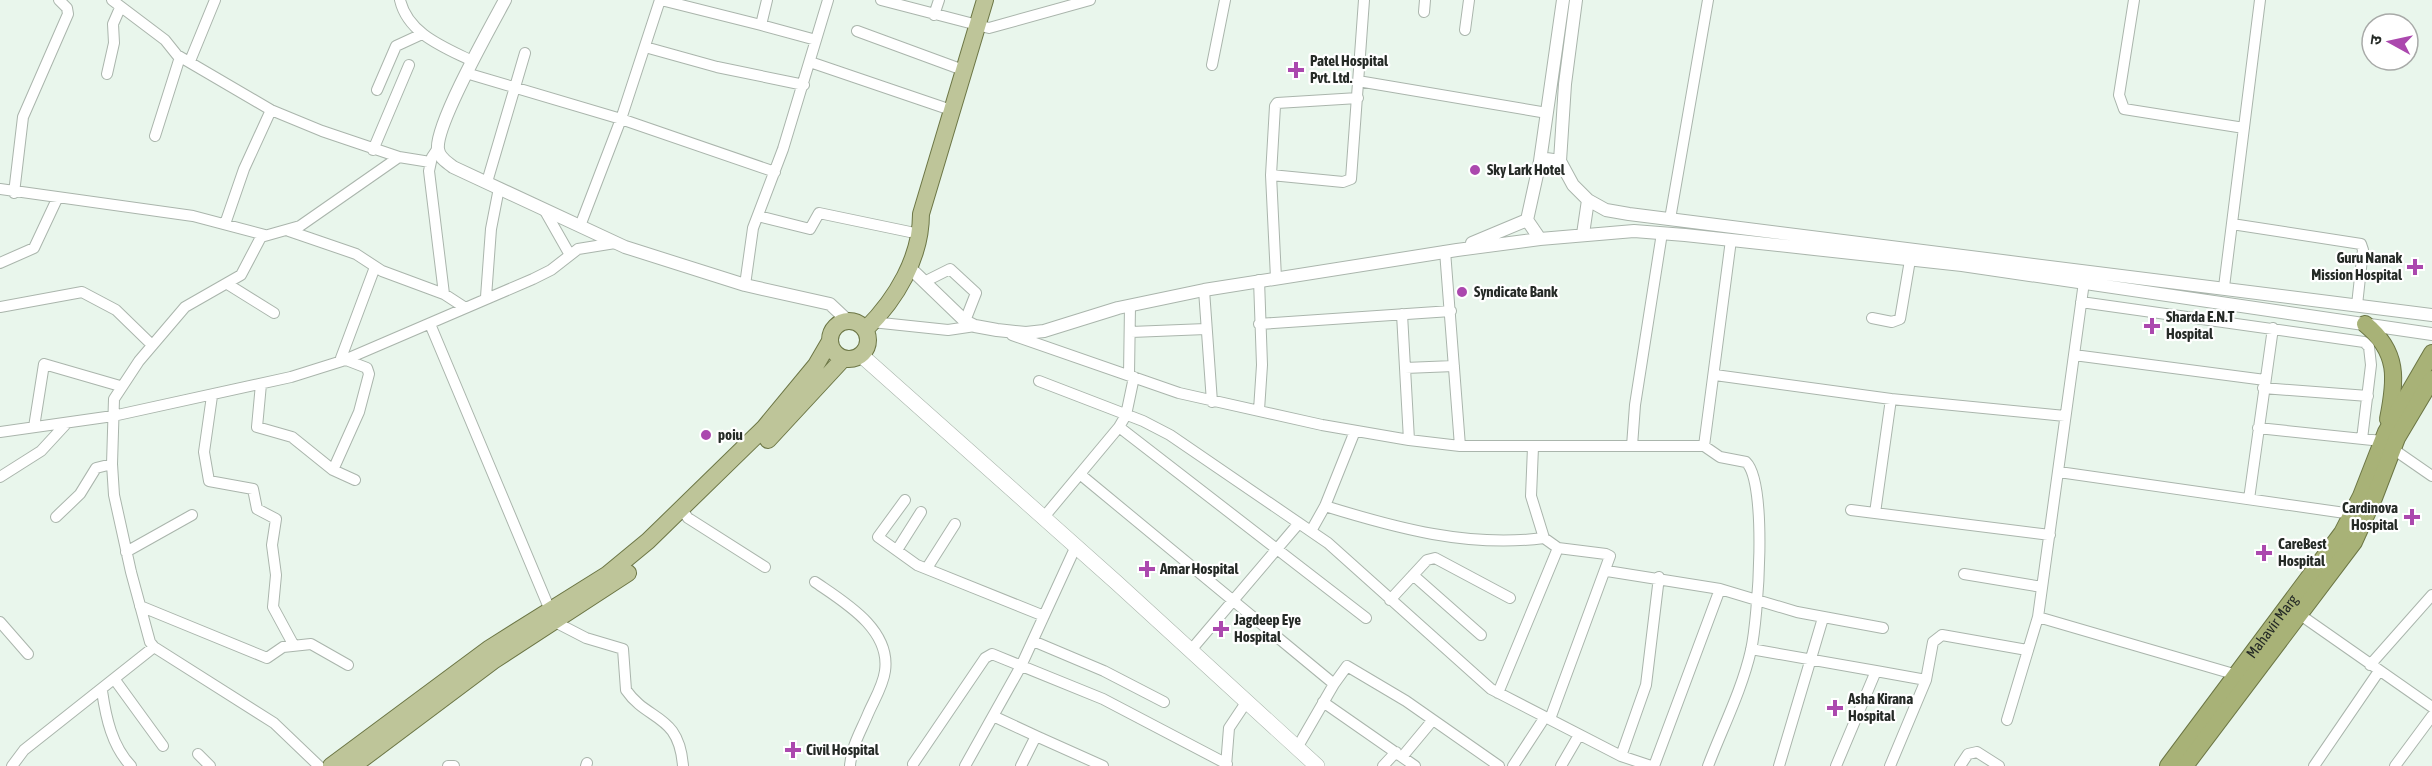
<svg xmlns="http://www.w3.org/2000/svg" width="2432" height="766" viewBox="0 0 2432 766" font-family="'Asap Condensed','Noto Sans Devanagari',sans-serif">
<rect width="100%" height="100%" fill="#e9f6ec"/>
<g fill="none" stroke-linecap="round" stroke-linejoin="round">
<defs>
<path id="minor" d="M112 0 165 40 177 55 271 110 322 131 399 157
M400 0C408 34 444 47 472 61
M661 0 761 25 767 0
M881 0 989 28 1090 0
M2134 0 2119 95 2124 109 2244 128
M1424 12 1425 0
M934 15 939 0
M761 25 816 40
M1465 30 1469 0
M857 31 963 70
M645 47 717 67 804 85
M190 61 215 0
M810 62 951 110
M1212 65 1225 0
M466 73 621 119 775 172
M107 74 114 43 113 24 120 8
M1358 81 1547 113
M377 90 396 46 422 34
M155 136 180 57
M438 148 432 157 429 171 444 294
M373 150 409 65
M1271 175 1343 182 1351 179 1364 0
M487 182 525 53
M0 189 193 216 265 235
M14 193 23 117 68 14 67 8 59 0
M545 211 570 255
M758 216 810 229 819 213 910 232
M1670 219 1708 0
M225 224 244 169 271 110
M2232 224 2361 244 2363 250 2357 305
M580 226 621 119 660 0
M289 231 356 254 382 271 444 294 464 307
M1445 251 1460 446
M0 263 34 248 57 199
M1276 278 1271 175 1275 106 1277 103 1358 98
M1259 280 1262 365 1259 410
M924 282 950 269 976 293 965 321
M229 285 274 313
M745 285 753 228 783 149 828 0
M2224 287 2260 0
M1204 290 1212 402
M486 297 491 229 499 188
M2081 302 2364 342 2369 347 2371 365 2362 439
M0 307 82 292 116 310 152 345
M1402 314 1409 440
M1872 318 1892 322 1900 319 1910 260
M872 322 948 330 975 326
M430 324 555 622 586 638 623 649 626 690C648 722 679 713 683 766
M1259 324 1451 311
M1131 332 1206 329
M1012 335 1179 393 1322 425 1409 440 1460 446H1704L1720 457 1746 462C1768 483 1758 619 1751 650 1742 690 1722 729 1708 766
M2074 355 2265 380
M1405 368 1454 366
M1129 375 1130 306
M1715 375 1891 399 2065 416
M1039 381 1143 421 1170 435 1328 543 1491 689 1621 756 1651 766
M261 384 257 427 292 437 333 470 355 480
M2263 388 2368 396
M212 396 204 452 209 481 253 489 257 509 276 519 272 545 276 575 273 607 293 644
M34 427 44 364 120 386
M1119 427 1366 618
M2258 428 2382 441
M0 432 113 416 291 377 342 361 533 279 551 270 578 249 615 243
M1632 446 1635 405 1662 233
M1704 446 1731 240
M2393 449 2432 476
M333 470 359 412 369 374 367 368 341 358 375 267
M2059 472 2352 514
M1081 475 1334 684
M0 477 41 451 65 425
M2249 499 2273 328
M905 500 878 537 917 565 1044 616
M1325 506C1396 528 1469 548 1544 538L1531 496 1533 447
M681 509 688 518 765 567
M1851 510 2050 535
M1875 513 1891 399
M56 517 80 494 96 468 112 464
M1044 517 1119 427 1126 415 1134 377
M1311 531 1325 506 1355 431
M1544 538 1558 548 1606 554 1610 556 1550 719
M897 550 921 512
M126 552 192 515
M927 568 955 524
M1607 571 1720 589 1797 612 1883 628
M1964 574 2042 587
M1413 575 1481 635
M815 582C844 602 891 629 885 671 883 686 874 700 868 714 861 731 851 747 850 766
M1390 600 1427 560 1435 558 1510 598
M140 606 267 658 283 647 311 644 348 665
M2299 614 2432 707
M2038 617 2237 675
M0 622 28 654
M1033 641 1104 671 1164 702
M1751 649 1876 671
M1191 650 1299 523
M2370 665 2432 595
M115 680 163 746
M102 691C106 718 112 746 131 766
M1498 693 1558 548
M1323 702 1415 766
M993 716 1036 736
M2007 720 2038 617 2084 282
M1297 748 1334 684 1347 666 1406 701 1499 766
M198 754 210 766
M1621 756 1646 685 1659 577
M1402 757 1432 721
M913 764 985 658 992 654 1103 699 1227 764
M12 766 24 750 154 647
M319 766 274 723 154 647 150 642 131 572 114 495 112 464 114 399 139 361 185 307 241 275 261 237 300 226 399 157 430 162
M448 766H454
M586 766 587 763
M965 766 1021 666 1076 546
M1021 766 1036 736 1103 766
M1226 766 1229 728 1247 701
M1383 766 1396 752
M1513 766 1545 717
M1561 766 1579 735
M1654 766 1720 589
M1779 766 1823 618
M1836 766 1876 671 1926 680 1933 642 1942 635 2027 650
M1890 766 1926 680
M1960 766 1968 754 1977 752 1999 766
M2314 766 2379 671
M2395 766 2432 716"/>
<path id="tertiary" d="M505 0C491 26 435 125 438 149 439 158 447 162 453 167L625 247 745 285 830 304 847 320
M1540 161 1563 0
M1560 161 1565 84 1576 0
M1588 200 1606 210 1629 214 2432 315
M1583 234 1588 200 1573 185 1560 161 1546 159 1540 161 1527 220 1540 239 1634 231 1685 235 1962 265 2432 334
M1472 243 1527 220
M909 267 965 321 975 326 997 330 1026 333 1044 331 1118 308 1204 290 1457 250 1540 239"/>
<path id="secondary" d="M861 355 1117 583 1317 766"/>
<path id="primary" d="M830 340a19 19 0 1 1 38 0a19 19 0 1 1-38 0Z
M866 329C896 299 921 258 921 214L985 0
M768 440 843 359
M331 766 490 648 608 574 648 541 764 428 816 365 830 341
M353 766 493 661 628 573"/>
<g id="trunk">
<path d="M2365 324C2399 352 2396 379 2388 419"/>
<path id="s1" d="M2168 766 2342 533 2361 496 2386 432 2432 353"/>
<path d="M2185 766 2354 542 2374 498 2397 438 2432 379"/>
</g>
</defs>
<use href="#minor" stroke="#aab5ac" stroke-width="12"/>
<use href="#tertiary" stroke="#aab5ac" stroke-width="14"/>
<use href="#secondary" stroke="#aab5ac" stroke-width="16"/>
<use href="#primary" stroke="#6c7645" stroke-width="18"/>
<use href="#trunk" stroke="#6c7645" stroke-width="18"/>
<use href="#minor" stroke="#fff" stroke-width="10"/>
<use href="#tertiary" stroke="#fff" stroke-width="12"/>
<use href="#secondary" stroke="#fff" stroke-width="15"/>
<use href="#primary" stroke="#bec599" stroke-width="16"/>
<use href="#trunk" stroke="#a8b277" stroke-width="16"/>
</g>
<g fill="#ab48ae" stroke="#fff" stroke-width="2">
<path d="M1293 61h6v6h6v6h-6v6h-6v-6h-6v-6h6z"/>
<circle cx="1475" cy="170" r="6"/>
<path d="M2412 258h6v6h6v6h-6v6h-6v-6h-6v-6h6z"/>
<circle cx="1462" cy="292" r="6"/>
<path d="M2149 317h6v6h6v6h-6v6h-6v-6h-6v-6h6z"/>
<circle cx="706" cy="435" r="6"/>
<path d="M2409 508h6v6h6v6h-6v6h-6v-6h-6v-6h6z"/>
<path d="M2261 544h6v6h6v6h-6v6h-6v-6h-6v-6h6z"/>
<path d="M1144 560h6v6h6v6h-6v6h-6v-6h-6v-6h6z"/>
<path d="M1218 620h6v6h6v6h-6v6h-6v-6h-6v-6h6z"/>
<path d="M1832 699h6v6h6v6h-6v6h-6v-6h-6v-6h6z"/>
<path d="M790 741h6v6h6v6h-6v6h-6v-6h-6v-6h6z"/>
</g>
<g text-anchor="middle" stroke-width="4.5" stroke-linejoin="round" paint-order="stroke">
<g font-size="15" font-weight="bold" fill="#252a26" stroke="#fff" text-anchor="start">
<text x="1310" y="66">Patel Hospital<tspan x="1310" dy="17">Pvt. Ltd.</tspan></text>
<text x="1487" y="175">Sky Lark Hotel</text>
<text x="2402" y="263" text-anchor="end">Guru Nanak<tspan x="2402" dy="17">Mission Hospital</tspan></text>
<text x="1474" y="297">Syndicate Bank</text>
<text x="2166" y="322">Sharda E.N.T<tspan x="2166" dy="17">Hospital</tspan></text>
<text x="718" y="440">poiu</text>
<text x="2398" y="513" text-anchor="end">Cardinova<tspan x="2398" dy="17">Hospital</tspan></text>
<text x="2278" y="549">CareBest<tspan x="2278" dy="17">Hospital</tspan></text>
<text x="1160" y="574">Amar Hospital</text>
<text x="1234" y="625">Jagdeep Eye<tspan x="1234" dy="17">Hospital</tspan></text>
<text x="1848" y="704">Asha Kirana<tspan x="1848" dy="17">Hospital</tspan></text>
<text x="806" y="755">Civil Hospital</text>
</g>
<g font-size="15" fill="#252a26" stroke="#fff">
<text dy="5" stroke="none"><textPath href="#s1" startOffset="174">Mahavir Marg</textPath></text>
</g>
</g>
<g transform="translate(2390 42) rotate(278)"><circle r="28" fill="#ffffff" stroke="#a8aaa8" stroke-width="1.5"/>
<path d="M0-4.5L10 22L0 15L-10 22Z" fill="#ab48ae"/>
<text y="-9" font-size="16" font-weight="bold" text-anchor="middle" fill="#252a26">उ</text>
</g>
</svg>
